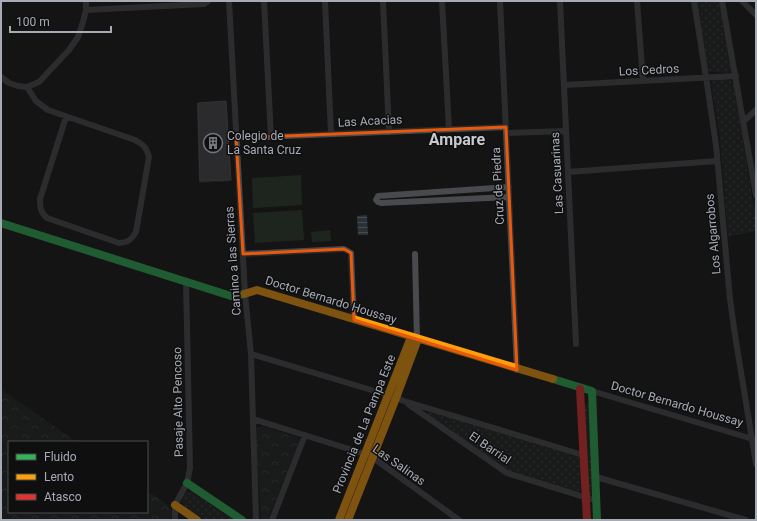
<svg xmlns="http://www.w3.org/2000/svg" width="757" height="521" viewBox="0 0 757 521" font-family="Roboto,sans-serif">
<defs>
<pattern id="grass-dots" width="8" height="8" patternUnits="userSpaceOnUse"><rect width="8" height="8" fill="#1e251f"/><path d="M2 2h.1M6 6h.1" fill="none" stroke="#3c423d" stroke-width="1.8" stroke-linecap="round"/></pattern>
<pattern id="park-crowns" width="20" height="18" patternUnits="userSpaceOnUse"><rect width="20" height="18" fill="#1e251f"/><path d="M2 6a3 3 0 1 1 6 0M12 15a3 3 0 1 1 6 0" fill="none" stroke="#3c423d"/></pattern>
<pattern id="water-rules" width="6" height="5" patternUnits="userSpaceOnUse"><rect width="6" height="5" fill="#2a3238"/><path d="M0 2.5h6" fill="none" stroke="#464d53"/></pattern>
</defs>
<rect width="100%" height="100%" fill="#141415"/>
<path fill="url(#grass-dots)" d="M695 1H719L731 70 729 73 710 72 707 70Z
M726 79C730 80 732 81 734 85L756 220V231L728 237 720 138 711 85 712 82 713 80Z
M589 404 593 495 589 496 584 405Z
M430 411 578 457 580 461 581 490 577 493 511 472 503 467 428 415V412Z
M189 491 193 492 233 520H205L184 506C181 500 181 493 189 491Z"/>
<path fill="url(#park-crowns)" d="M1 389 77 442H9V512H147V491C153 495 170 504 172 511 173 514 171 517 170 520H1Z
M262 426 297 437 299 441 268 520H261L255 432 257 428Z"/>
<path fill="#1e251f" d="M301 175 302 205 253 208 252 178Z
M302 210 304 240 255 243 253 213Z
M330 230 331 241 312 242 311 232Z"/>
<path fill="url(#water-rules)" d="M367 215 368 235H358L357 216Z"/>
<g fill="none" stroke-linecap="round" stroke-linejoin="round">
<path stroke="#494a4d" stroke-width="6" d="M229 1 245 294 251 354 256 520
M264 1 271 137
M325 1 331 134
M383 1 389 132
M442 1 449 129
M500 1 517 370
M560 1 576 344
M637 1 643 81
M694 1 706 77 716 145 730 299 735 335 756 464
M722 1C734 66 744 130 756 195
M742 1 756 15
M86 10 204 4 208 1
M1 77 9 83 18 86 27 87 39 82 69 50 78 37 83 22 86 10V1
M564 85 736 76
M27 87 36 101 48 110 135 140C143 144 147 148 149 157L136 232C131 240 129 242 119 243L47 218C40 212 40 207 40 199L66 117
M743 122 756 110
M506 133 566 131
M236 138 506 127
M568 172 717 161
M509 187 378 196 376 200 378 202 381 203 509 197
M243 254 344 249 351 253 354 320
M415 254 417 339
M251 354 388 395 404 401 583 455
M592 391 756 440
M408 404 507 473 597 501
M253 419 365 454 372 457 459 520
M596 477 746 520
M175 520V505L187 483 190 468 186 281
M272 520 305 435"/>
<path stroke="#30b455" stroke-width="8" d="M1 223 231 296 238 295 244 294
M553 379 592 391 597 520
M187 483 242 520"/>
<path stroke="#ff9f0a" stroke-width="8" d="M244 294 257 290 553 379
M175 505 197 520
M339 520 411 337
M348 520 396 398 418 339"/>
<path stroke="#e5322d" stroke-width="8" d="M580 389 587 520"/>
</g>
<path fill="#3b3b3e" d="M198 103 230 181 199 183 197 104Z"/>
<path fill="#272728" d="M231 180 230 181 199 183 200 181Z"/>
<path fill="#47474b" stroke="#56575b" d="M226 101 231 180 200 181 198 103Z"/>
<path d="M0 0H757V521H0ZM506 127 517 370 354 320 351 253 344 249 243 254 236 138Z" fill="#141415" fill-opacity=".55" fill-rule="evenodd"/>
<path fill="none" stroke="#e8590c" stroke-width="3" stroke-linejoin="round" d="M506 127 517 370 354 320 351 253 344 249 243 254 236 138Z"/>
<defs>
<symbol id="building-ring" viewBox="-11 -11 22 22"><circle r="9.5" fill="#0f0f10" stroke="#73767d" stroke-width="1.5"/><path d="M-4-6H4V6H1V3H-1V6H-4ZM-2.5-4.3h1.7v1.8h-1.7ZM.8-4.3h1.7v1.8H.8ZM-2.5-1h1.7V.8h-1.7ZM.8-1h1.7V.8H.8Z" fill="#73767d"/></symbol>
</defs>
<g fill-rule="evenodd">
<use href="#building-ring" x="202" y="132" width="22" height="22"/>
</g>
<g text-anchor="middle" stroke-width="3" stroke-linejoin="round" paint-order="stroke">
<g font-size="12" fill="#a6abb5" stroke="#0f0f10">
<text transform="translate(649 70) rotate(-3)" y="4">Los Cedros</text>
<text transform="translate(370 121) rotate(-3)" y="4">Las Acacias</text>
<text transform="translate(557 173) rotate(-93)" y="4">Las Casuarinas</text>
<text transform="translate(498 186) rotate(-93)" y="4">Cruz de Piedra</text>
<text transform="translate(713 234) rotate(-95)" y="4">Los Algarrobos</text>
<text transform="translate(233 261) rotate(-94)" y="4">Camino a las Sierras</text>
<text transform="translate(331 300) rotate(17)" y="4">Doctor Bernardo Houssay</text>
<text transform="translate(178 402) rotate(-91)" y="4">Pasaje Alto Pencoso</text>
<text transform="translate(677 404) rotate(16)" y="4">Doctor Bernardo Houssay</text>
<text transform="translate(364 424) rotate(-68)" y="4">Provincia de La Pampa Este</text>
<text transform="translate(490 448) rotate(34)" y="4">El Barrial</text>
<text transform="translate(399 465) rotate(35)" y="4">Las Salinas</text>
</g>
<g font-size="12" fill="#a6abb5" stroke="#0f0f10" text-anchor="start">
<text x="227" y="140">Colegio de<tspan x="227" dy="14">La Santa Cruz</tspan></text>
</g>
<g font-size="16" font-weight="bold" fill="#c7cad1" stroke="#0f0f10">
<text x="457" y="145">Ampare</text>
</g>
</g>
<rect width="757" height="521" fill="none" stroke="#a6abb5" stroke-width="4"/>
<rect x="8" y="441" width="140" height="72" fill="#0f0f10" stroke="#4b4d52"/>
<rect x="16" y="454" width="20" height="6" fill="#30b455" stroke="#4b4d52"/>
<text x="44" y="461" font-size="12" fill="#a6abb5">Fluido</text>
<rect x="16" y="474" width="20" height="6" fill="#ff9f0a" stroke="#4b4d52"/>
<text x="44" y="481" font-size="12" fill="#a6abb5">Lento</text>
<rect x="16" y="494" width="20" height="6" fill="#e5322d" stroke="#4b4d52"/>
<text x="44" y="501" font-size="12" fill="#a6abb5">Atasco</text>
<path d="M10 26v6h101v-6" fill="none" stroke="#a6abb5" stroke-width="2"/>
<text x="16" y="26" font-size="12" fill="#a6abb5" stroke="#0f0f10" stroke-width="3" paint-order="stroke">100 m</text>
</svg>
